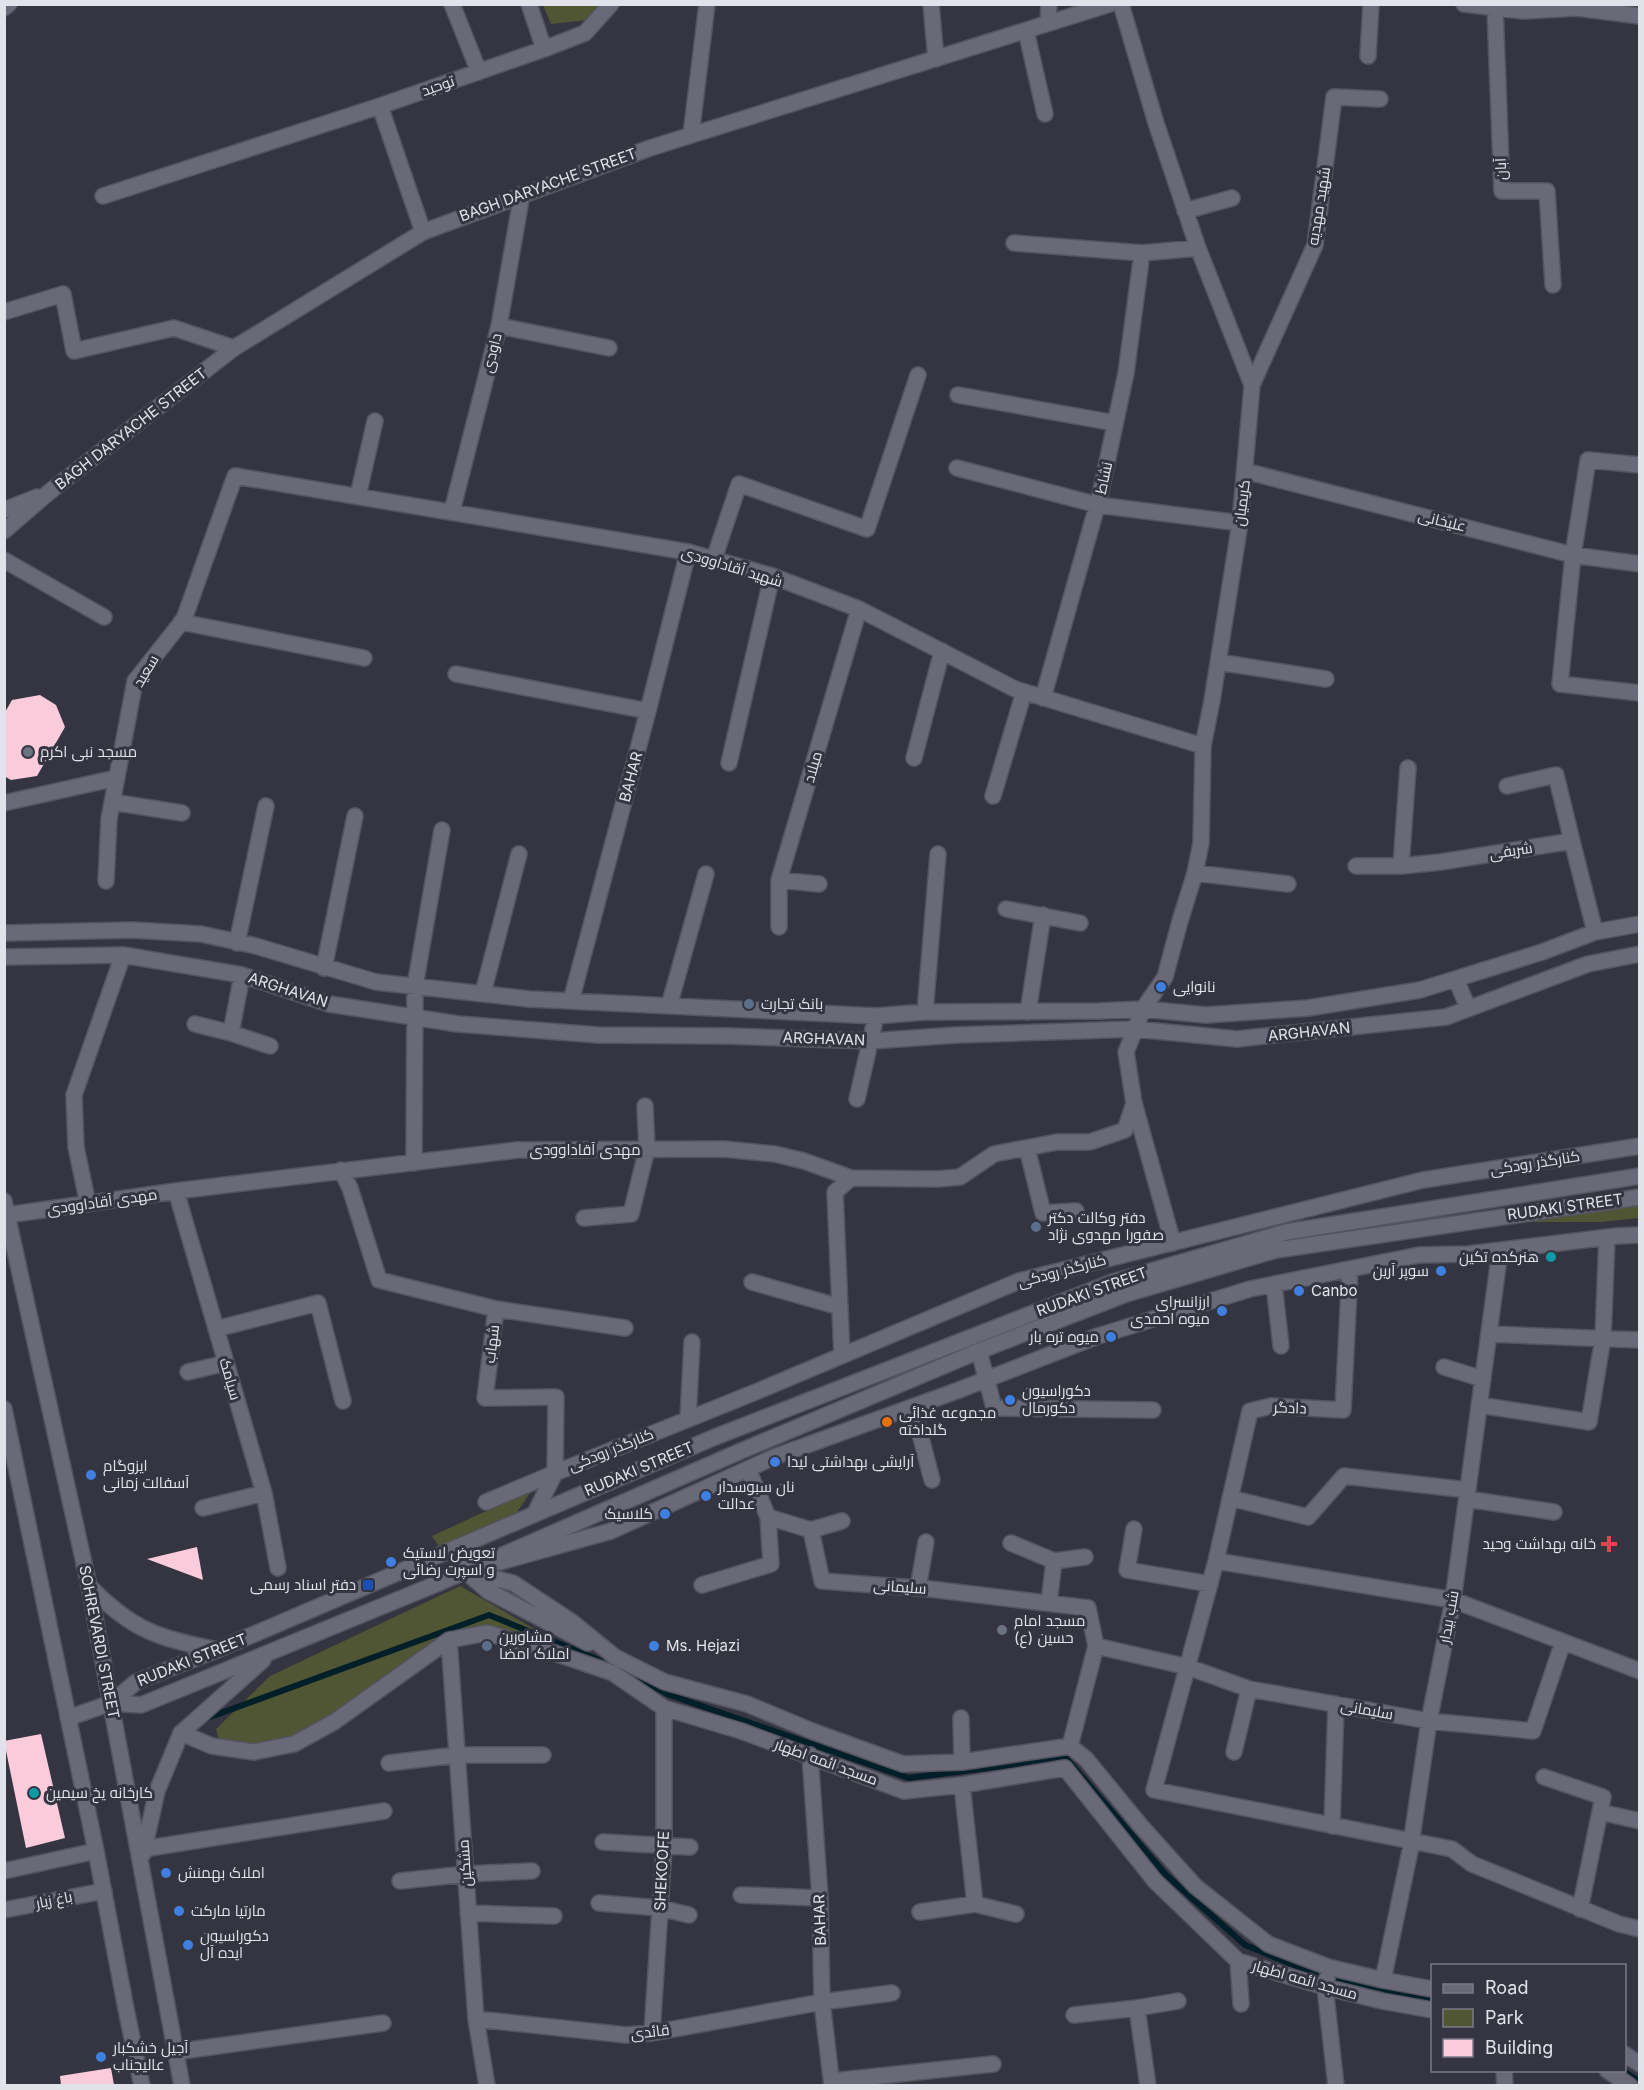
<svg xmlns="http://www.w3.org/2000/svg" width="1644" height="2090" viewBox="0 0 1644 2090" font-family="Inter,Cairo,sans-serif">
<rect width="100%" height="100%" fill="#353541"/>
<path fill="#505533" d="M543 5H599L588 20 551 24Z
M1639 1205V1218L1601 1222H1528Z
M532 1490 515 1515 441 1549 432 1536Z
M460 1586 585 1658 488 1630 447 1638 312 1731 255 1749 220 1744 216 1729 270 1676Z"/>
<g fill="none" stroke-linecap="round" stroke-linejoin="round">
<path stroke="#001f29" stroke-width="6" d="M202 1720 489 1615 626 1671 667 1694 909 1778 1066 1758 1166 1875 1245 1945 1318 1975 1432 2001
M1622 2070 1640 2082"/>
</g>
<path fill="#facbdb" d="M40 695 56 705 65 727 37 776 11 780 4 776V714L12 700Z
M197 1547 203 1580 147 1559Z
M41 1734 65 1838 26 1848 4 1741Z
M111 2068 114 2085H61L60 2076Z"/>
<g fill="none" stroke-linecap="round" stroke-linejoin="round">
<defs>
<path id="street" d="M452 4 479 72
M529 4 544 49
M931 4 936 59
M1121 4 1156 123 1198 248 1252 385 1240 523 1212 701 1203 746 1201 843 1195 873 1180 921 1165 977 1143 1009 1126 1052 1134 1103 1173 1243
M1464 4 1523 11 1577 8 1640 16
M4 8 9 4
M1495 8 1502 191H1547L1553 285
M1048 23 1049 4
M1026 31 1045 114
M1368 56 1371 4
M380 106 423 232
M691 135 707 4
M103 196 380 106 544 49 585 33 611 4
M1185 211 1232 198
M1014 243 1142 253 1198 248
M4 312 63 294 74 351 174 328 234 348
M499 326 609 348
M1252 385 1315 245 1334 97 1380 99
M958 395 1115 423
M1640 465 1588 460 1573 555 1560 684 1640 693
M957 468 1098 505 1240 523
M1245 471 1573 555 1640 564
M358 496 375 421
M452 511 499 326 522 194
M714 559 739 484 867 529 918 375
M4 560 104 617
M181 622 364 658
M1218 662 1326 679
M456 674 648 711
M1043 698 1100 495 1126 373 1142 253
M914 758 942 651
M729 763 772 576
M1507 786 1556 775 1572 841
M993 796 1024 692
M112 802 182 813
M4 803 116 778
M1356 866H1401L1441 862 1572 841 1595 932
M1401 866 1408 768
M1195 873 1288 884
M779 880 819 884
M106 881 109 819 135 681 184 619 235 476 688 552 772 576 859 609 1015 689 1203 746
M1006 909 1080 923
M779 927V880L859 609
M4 933 132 930 201 934 256 946 376 982 529 999 876 1016 925 1012 1099 1011 1143 1009 1206 1015 1308 1008 1420 990 1542 952 1595 932 1640 924
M237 943 266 806
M4 957 123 955 242 975 329 1004 458 1024 598 1035 729 1036 871 1041 957 1035 1135 1029 1237 1039 1446 1017 1588 964 1640 954
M324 968 355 816
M1456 979 1468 1008
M483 993 519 854
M571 1001 648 711 688 552
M669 1006 706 874
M925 1012 938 854
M1028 1012 1043 915
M195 1024 231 1033 270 1046
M231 1033 242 975
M857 1099 876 1016
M1027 1148 1043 1213 1076 1211
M414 1163 415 986 442 830
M341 1170 350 1188 379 1280 496 1309 485 1398 556 1397 555 1473 486 1502
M176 1191 264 1493 278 1568
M88 1204 76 1147 74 1095 123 955
M7 1215 176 1191 517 1150 724 1149 775 1154 804 1161 851 1178 937 1179 960 1177 994 1154 1057 1142H1090L1125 1130 1134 1103
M584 1218 631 1214 647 1149 645 1106
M1350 1269 1343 1410 1271 1406 1250 1411 1216 1561 1154 1790 1452 1849 1472 1864 1619 1924 1640 1929
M752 1282 840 1307
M1274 1284 1281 1346
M496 1309 625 1328
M216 1329 318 1303 343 1401
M1489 1334 1640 1340
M979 1351 994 1408 1153 1410
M842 1356 835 1192 851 1178
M1444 1367 1483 1379
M188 1372 226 1363
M1479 1405 1589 1422 1603 1338 1607 1237
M913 1407 932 1480
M688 1419 692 1342
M748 1469 768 1517 811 1530 822 1581 930 1589 1088 1608 1096 1646 1070 1746
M1230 1498 1308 1517 1344 1476 1468 1490
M1467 1499 1554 1512
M203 1508 264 1493
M535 1513 555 1473 758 1391 1019 1281 1423 1180 1640 1146
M1134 1529 1127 1570 1210 1584
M811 1530 842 1521
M1011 1543 1054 1561 1085 1557
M452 1550 465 1571 488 1591 588 1643
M1216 1561 1453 1600 1640 1671
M500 1562 611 1531 774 1457 959 1390 1098 1336 1250 1289 1419 1255 1468 1254 1617 1236 1640 1235
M465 1571 513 1583 572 1622 615 1657 665 1682 747 1704 812 1731 903 1764 962 1762 1070 1746 1086 1759 1141 1826 1195 1886 1268 1944 1328 1967 1383 1980 1432 1989
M702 1585 771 1564 768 1517
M918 1588 926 1542
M1049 1603 1054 1561
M449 1640 476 2019 487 2086
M1096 1646 1188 1667 1249 1689 1429 1721 1533 1731 1563 1642
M961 1718 962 1762
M181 1733 212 1746 254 1752 294 1744 334 1722 449 1640 487 1633 531 1645 613 1673 664 1708 741 1731 904 1791 962 1785 1065 1768 1155 1881 1238 1961 1325 1987 1382 2001 1432 2010
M1234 1752 1249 1689
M810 1755 820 1898 822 2002 832 2086
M389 1763 457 1755H543
M1544 1777 1603 1797 1580 1909
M962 1785 975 1904
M1600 1812 1640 1821
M1332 1826 1336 1704
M603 1842 690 1847
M143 1849 384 1811
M400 1881 466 1874 532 1871
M741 1895 820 1898
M599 1903 660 1908 689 1915
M920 1912 975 1904 1016 1914
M468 1913 554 1916
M1238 1961 1241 2004
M1327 1978 1325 1987 1336 2086
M1383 1980 1410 1851 1429 1721 1453 1600 1500 1251
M1137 2008 1148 2086
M1074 2015 1137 2008 1178 2001
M476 2019 626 2035 652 2033 822 2002 892 1993
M652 2033 664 1846V1708
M175 2052 383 2023
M1624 2054 1640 2064
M1504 2070 1505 2086
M1607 2070 1630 2086
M832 2081 993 2064"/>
<path id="secondary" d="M4 510 37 497
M4 531 48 493 234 348 423 232 650 148 1110 4
M4 1201 89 1586 182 2086
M4 1409 96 1851 126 2009 142 2086
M89 1586C105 1603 128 1622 149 1631 170 1641 195 1645 217 1650
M111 1703 141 1705 434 1585 741 1451 979 1351 1126 1294 1276 1250 1640 1197
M68 1718 111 1703 136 1682 217 1650 715 1437 1113 1282 1286 1232 1640 1176
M143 1854 157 1791 181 1733 263 1660
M4 1871 96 1851
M4 1910 104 1891"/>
</defs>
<use href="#street" stroke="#53545e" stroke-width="18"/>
<use href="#secondary" stroke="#53545e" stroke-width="18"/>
<use href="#street" stroke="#696977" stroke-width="15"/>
<use href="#secondary" stroke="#696977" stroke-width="15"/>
</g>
<g fill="#6b7280" stroke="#353541" stroke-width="2">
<circle cx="28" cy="752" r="6"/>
<circle cx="1002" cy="1630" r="6"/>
</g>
<g fill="#3f7fe0" stroke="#353541" stroke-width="2">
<circle cx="1161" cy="987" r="6"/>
<circle cx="1441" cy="1271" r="6"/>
<circle cx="1299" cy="1291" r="6"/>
<circle cx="1222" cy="1311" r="6"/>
<circle cx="1111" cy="1337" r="6"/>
<circle cx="1010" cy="1400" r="6"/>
<circle cx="775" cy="1462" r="6"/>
<circle cx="91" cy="1475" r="6"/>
<circle cx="706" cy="1496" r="6"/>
<circle cx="665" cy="1514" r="6"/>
<circle cx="391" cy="1562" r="6"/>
<circle cx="654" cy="1646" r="6"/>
<circle cx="166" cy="1873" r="6"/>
<circle cx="179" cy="1911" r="6"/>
<circle cx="188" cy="1945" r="6"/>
<circle cx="101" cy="2057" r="6"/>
</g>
<g fill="#5c6f8a" stroke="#353541" stroke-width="2">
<circle cx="749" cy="1004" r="6"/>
<circle cx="1036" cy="1227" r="6"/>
<circle cx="487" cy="1646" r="6"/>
</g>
<g fill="#0f9aa8" stroke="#353541" stroke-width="2">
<circle cx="1551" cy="1257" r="6"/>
<circle cx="34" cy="1793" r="6"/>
</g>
<circle fill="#e8710a" stroke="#353541" stroke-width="2" cx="887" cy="1422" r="6"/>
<path fill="#e0444e" stroke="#353541" stroke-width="2" d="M1606 1535h6v6h6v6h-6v6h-6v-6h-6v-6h6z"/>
<rect fill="#1a4fb4" stroke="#353541" stroke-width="2" x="362" y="1579" width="12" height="12" rx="3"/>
<g text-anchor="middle" stroke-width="6" stroke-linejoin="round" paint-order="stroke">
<g font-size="15" fill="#e1e2ea" stroke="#353541">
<text transform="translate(438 86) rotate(-19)" y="5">توحید</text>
<text transform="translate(1501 169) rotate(-92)" y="5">آبان</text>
<text transform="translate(548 185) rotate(-20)" y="5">BAGH DARYACHE STREET</text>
<text transform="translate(1319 206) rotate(-81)" y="5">شهید مهدیه</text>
<text transform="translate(492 353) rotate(-76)" y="5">داودی</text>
<text transform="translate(131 429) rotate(-38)" y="5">BAGH DARYACHE STREET</text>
<text transform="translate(1104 478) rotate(-78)" y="5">نشاط</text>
<text transform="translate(1242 503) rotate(-83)" y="5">کریمیان</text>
<text transform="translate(1442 521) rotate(14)" y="5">علیخانی</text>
<text transform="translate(732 567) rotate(17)" y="5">شهید آقاداوودی</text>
<text transform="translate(146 671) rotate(-59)" y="5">سعید</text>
<text transform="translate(813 767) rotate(-74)" y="5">میلاد</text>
<text transform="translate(631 777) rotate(-75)" y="5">BAHAR</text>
<text transform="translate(1511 851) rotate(-9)" y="5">شریفی</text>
<text transform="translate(288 990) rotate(18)" y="5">ARGHAVAN</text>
<text transform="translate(1309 1032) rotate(-6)" y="5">ARGHAVAN</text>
<text transform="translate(824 1039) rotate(2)" y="5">ARGHAVAN</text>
<text x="585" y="1155">مهدی آقاداوودی</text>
<text transform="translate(1535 1163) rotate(-9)" y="5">کنارگذر رودکی</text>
<text transform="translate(102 1202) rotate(-8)" y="5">مهدی آقاداوودی</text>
<text transform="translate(1565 1207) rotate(-8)" y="5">RUDAKI STREET</text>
<text transform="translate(1062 1271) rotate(-15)" y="5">کنارگذر رودکی</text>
<text transform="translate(1092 1292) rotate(-20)" y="5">RUDAKI STREET</text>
<text transform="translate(492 1344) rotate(-83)" y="5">شهاب</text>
<text transform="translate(230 1379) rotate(74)" y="5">سیامک</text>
<text transform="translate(1290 1408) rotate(2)" y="5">دادگر</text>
<text transform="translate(611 1450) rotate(-22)" y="5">کنارگذر رودکی</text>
<text transform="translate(639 1469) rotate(-23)" y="5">RUDAKI STREET</text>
<text transform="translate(900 1587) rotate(4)" y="5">سلیمانی</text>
<text transform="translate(1449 1617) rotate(-80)" y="5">شب بیدار</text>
<text transform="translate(99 1642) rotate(79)" y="5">SOHREVARDI STREET</text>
<text transform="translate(192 1660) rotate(-22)" y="5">RUDAKI STREET</text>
<text transform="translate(1367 1710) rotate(10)" y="5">سلیمانی</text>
<text transform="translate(826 1762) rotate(20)" y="5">مسجد ائمه اطهار</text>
<text transform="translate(465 1863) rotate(-94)" y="5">مشکین</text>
<text transform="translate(662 1871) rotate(-87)" y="5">SHEKOOFE</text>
<text transform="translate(54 1900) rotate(-11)" y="5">باغ زیار</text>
<text transform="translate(820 1920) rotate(-92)" y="5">BAHAR</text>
<text transform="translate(1305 1980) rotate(16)" y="5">مسجد ائمه اطهار</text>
<text transform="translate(650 2032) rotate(-7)" y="5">قائدی</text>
</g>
<g font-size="15" fill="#e1e2ea" stroke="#353541" text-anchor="start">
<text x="40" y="757">مسجد نبی اکرم</text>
<text x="1173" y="992">نانوایی</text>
<text x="761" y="1009">بانک تجارت</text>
<text x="1048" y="1223">دفتر وکالت دکتر<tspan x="1048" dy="17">صفورا مهدوی نژاد</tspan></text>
<text x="1539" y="1262" text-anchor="end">هنرکده تکین</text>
<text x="1429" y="1276" text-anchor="end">سوپر آرین</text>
<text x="1311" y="1296">Canbo</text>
<text x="1210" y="1307" text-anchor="end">ارزانسرای<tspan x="1210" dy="17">میوه احمدی</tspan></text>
<text x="1099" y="1342" text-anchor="end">میوه تره بار</text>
<text x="1022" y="1396">دکوراسیون<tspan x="1022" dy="17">دکورمال</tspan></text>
<text x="899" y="1418">مجموعه غذائی<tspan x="899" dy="17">گلداخته</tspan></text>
<text x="787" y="1467">آرایشی بهداشتی لیدا</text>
<text x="103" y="1471">ایزوگام<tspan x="103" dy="17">آسفالت زمانی</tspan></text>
<text x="718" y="1492">نان سبوسدار<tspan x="718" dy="17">عدالت</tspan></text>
<text x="653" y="1519" text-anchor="end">کلاسیک</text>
<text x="1596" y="1549" text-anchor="end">خانه بهداشت وحید</text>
<text x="403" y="1558">تعویض لاستیک<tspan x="403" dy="17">و اسپرت رضائی</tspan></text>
<text x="356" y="1590" text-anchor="end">دفتر اسناد رسمی</text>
<text x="1014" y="1626">مسجد امام<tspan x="1014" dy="17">حسین (ع)</tspan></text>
<text x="499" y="1642">مشاورین<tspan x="499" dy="17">املاک امضا</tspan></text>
<text x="666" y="1651">Ms. Hejazi</text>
<text x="46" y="1798">کارخانه یخ سیمین</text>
<text x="178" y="1878">املاک بهمنش</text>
<text x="191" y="1916">مارتیا مارکت</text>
<text x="200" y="1941">دکوراسیون<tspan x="200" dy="17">ایده آل</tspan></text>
<text x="113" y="2053">آجیل خشکبار<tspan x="113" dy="17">عالیجناب</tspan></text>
</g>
</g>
<rect width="1644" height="2090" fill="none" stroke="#e1e2ea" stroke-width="12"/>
<rect x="1431" y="1964" width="195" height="108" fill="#353541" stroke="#7a7a85" stroke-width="1.5"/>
<rect x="1443" y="1984" width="30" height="9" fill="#696977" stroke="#7a7a85" stroke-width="1.5"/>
<text x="1485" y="1994" font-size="18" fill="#e1e2ea">Road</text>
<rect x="1443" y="2009" width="30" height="18" fill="#505533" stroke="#7a7a85" stroke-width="1.5"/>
<text x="1485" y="2024" font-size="18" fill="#e1e2ea">Park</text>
<rect x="1443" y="2039" width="30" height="18" fill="#facbdb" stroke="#7a7a85" stroke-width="1.5"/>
<text x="1485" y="2054" font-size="18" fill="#e1e2ea">Building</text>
</svg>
